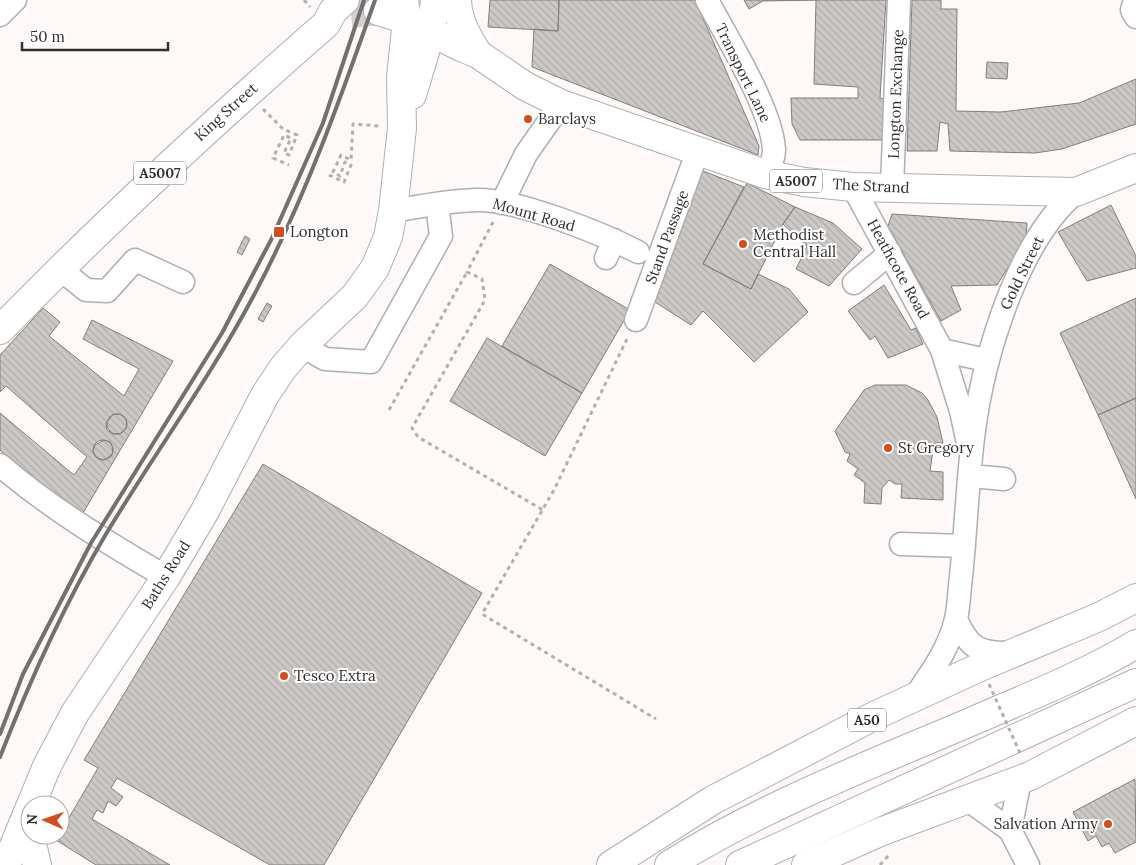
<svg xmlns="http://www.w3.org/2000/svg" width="1136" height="865" viewBox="0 0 1136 865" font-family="Lora,serif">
<defs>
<pattern id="building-back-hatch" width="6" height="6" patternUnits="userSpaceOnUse" patternTransform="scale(1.25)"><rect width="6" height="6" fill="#ccc8c6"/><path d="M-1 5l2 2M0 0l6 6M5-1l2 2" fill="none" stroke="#b0acaa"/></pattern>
</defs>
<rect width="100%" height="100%" fill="#fef9f8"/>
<path fill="url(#building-back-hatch)" stroke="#827e7c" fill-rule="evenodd" d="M490 0H559L558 31 488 27Z
M559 0H695L759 146 758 155 532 67 534 29 558 31Z
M744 0H886L880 98 884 99 883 140H800L792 124 791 98H858V87L814 84 816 0 763 1 749 9Z
M912 0H941V9H957L956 111 1001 112 1079 103 1136 79V124L1062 149 1035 153 950 151 948 124 940 122 937 151H907Z
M987 62 1008 63 1007 79 986 78Z
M703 171 744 187 703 264 751 289 758 274 789 289 808 312 754 362 703 311 691 325 655 302Z
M747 183 795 207 783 224 751 289 703 264Z
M1111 205 1136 256V268L1087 281 1058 232Z
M795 207 833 223 862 249 829 286 796 269 807 246 783 224Z
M892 214 1027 223 1026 239 997 285 951 286 961 310 941 321 888 226Z
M245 236 250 239 242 255 237 252Z
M550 264 630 310 582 393 502 346Z
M884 285 911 330 916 328 923 344 888 358 875 336 870 340 848 311Z
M1136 298V398L1098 415 1060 333Z
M267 303 272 306 263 322 258 319Z
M43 308 60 322 49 336 124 396 139 369 83 339 92 320 173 361 80 518 0 450V413L74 475 87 457 6 386 0 392V355ZM113 414H120L126 419 127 426 120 434H113L107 430 106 423ZM104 440 110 442 113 448 112 455 103 460 96 457 93 451 95 445Z
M487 338 582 393 545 456 450 401Z
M875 385H906L922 393 928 400 937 417 943 443H934L930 471 943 472V500L901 498 902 484H895L889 480 882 488 881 504 864 503 865 483 854 475 858 469 847 461 850 454 845 452 835 431 864 390Z
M1136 398V499L1098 415Z
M107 424a10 10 0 1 1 20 0a10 10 0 1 1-20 0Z
M93 450a10 10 0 1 1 20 0a10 10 0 1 1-20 0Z
M263 464 482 593 324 865H270L117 778 111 788 123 797 116 806 108 801 103 813 97 810 92 819 170 865H96L56 840 98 768 84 760Z
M1135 779 1136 842 1115 853 1109 843 1102 847 1096 836 1088 841 1073 812Z"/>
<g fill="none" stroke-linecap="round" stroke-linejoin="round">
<path stroke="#d5d1d0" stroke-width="28" stroke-dasharray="28 14" stroke-linecap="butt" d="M351 14 378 11"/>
<defs>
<path id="minor" d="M707 0C727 38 772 109 774 150 774 160 770 167 765 174
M1135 0 1132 10 1136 17
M0 15 15 0
M853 187 942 350 961 411 968 443
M892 188 899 0
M502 203 526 154 561 104
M393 211C420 206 448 201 476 200 514 198 603 234 638 252
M606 258 614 240
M60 269 86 290 107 291 135 260 183 282
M854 283 890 253
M636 320 697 153
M302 346 325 359 371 362 441 236 437 204
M942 350 981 359 987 364
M0 465C51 509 108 543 166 577
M970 476 1004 479
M901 544 964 546
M956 619C969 649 980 654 1012 653
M914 698C931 673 949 649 956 619 959 606 959 591 961 577 965 537 967 497 971 457 978 375 1012 247 1076 192
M967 799 1010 830 1028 865
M1010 830 1020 780"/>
<path id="major" d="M457 0C458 22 467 36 478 54
M378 11 407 20 461 47 478 54 525 86 561 104 765 174 804 182 853 187 1076 192 1136 168
M412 95 431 32 435 0
M0 330C104 223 214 122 326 24L333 11 345 0
M31 805 47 766 75 713 166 577 205 511 265 395 283 368 302 346 355 296 375 268 388 237 393 211 402 128 401 77 407 20 404 0
M26 819 37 865
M6 865 30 807
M611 865 713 800 874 716 980 667 1099 617 1136 598
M806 865 880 832 1030 776 1136 721"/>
<path id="highway" d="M669 865C771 801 886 759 996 711 1043 691 1091 671 1136 644
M740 865 1136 683"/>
</defs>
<use href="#minor" stroke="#b3aead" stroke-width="25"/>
<use href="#major" stroke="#b3aead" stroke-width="30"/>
<use href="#highway" stroke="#b3aead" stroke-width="30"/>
<path stroke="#b3afae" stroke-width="3" stroke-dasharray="4 4" stroke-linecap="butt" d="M304 0 310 7
M263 109 283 129 297 135 289 155 284 153 291 138 284 135 273 158 289 165
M329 175 344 182 351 165 345 162 340 176 333 172 341 155 351 160 353 124 379 126
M493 222 467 272 482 279 485 300 412 428 418 437 543 510
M627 339 554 490 482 614 656 719
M389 410 467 272
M880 865 890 854"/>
<use href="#minor" stroke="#fff" stroke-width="22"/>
<use href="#major" stroke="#fff" stroke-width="28"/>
<use href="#highway" stroke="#fff" stroke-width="28"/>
<path stroke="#73706f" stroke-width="4" d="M0 734 23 674 91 543 222 333 272 238 323 123 364 0
M0 757C30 680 64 605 106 534 154 454 210 378 254 295 304 201 340 100 375 0"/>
<path stroke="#b3afae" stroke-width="3" stroke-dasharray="4 4" stroke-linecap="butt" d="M989 684 1020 753"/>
</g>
<g fill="#d44c20" stroke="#fff" stroke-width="2">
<circle cx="528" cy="119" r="5"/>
<rect x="273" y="226" width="12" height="12" rx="2.5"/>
<circle cx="743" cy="244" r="5"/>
<circle cx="888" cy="448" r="5"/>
<circle cx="284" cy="676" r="5"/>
<circle cx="1108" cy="824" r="5"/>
</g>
<g text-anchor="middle" stroke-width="4" stroke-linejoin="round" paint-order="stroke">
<g fill="#fff" stroke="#6f6d6d" stroke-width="1">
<rect x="134" y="161.5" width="52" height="23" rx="4"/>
<rect x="770" y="169.5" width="52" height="23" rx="4"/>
<rect x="848" y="708.5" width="38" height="23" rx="4"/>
</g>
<g font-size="14" font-weight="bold" fill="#312f2e">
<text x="160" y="178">A5007</text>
<text x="796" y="186">A5007</text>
<text x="867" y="725">A50</text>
</g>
<g font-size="15" fill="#312f2e" stroke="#fff">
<text transform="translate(743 73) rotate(64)" y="5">Transport Lane</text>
<text transform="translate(896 94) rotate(-88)" y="5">Longton Exchange</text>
<text transform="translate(226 112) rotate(-42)" y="5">King Street</text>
<text transform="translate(871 186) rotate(3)" y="5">The Strand</text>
<text transform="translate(534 215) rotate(16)" y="5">Mount Road</text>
<text transform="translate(667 237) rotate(-70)" y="5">Stand Passage</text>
<text transform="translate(898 269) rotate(61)" y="5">Heathcote Road</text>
<text transform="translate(1022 273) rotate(-64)" y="5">Gold Street</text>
<text transform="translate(166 575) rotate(-58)" y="5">Baths Road</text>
</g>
<g font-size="15" fill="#312f2e" stroke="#fff" text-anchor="start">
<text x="538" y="124">Barclays</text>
<text x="290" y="237">Longton</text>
<text x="753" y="240">Methodist<tspan x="753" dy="17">Central Hall</tspan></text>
<text x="898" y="453">St Gregory</text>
<text x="294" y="681">Tesco Extra</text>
<text x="1098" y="829" text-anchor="end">Salvation Army</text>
</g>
</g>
<g transform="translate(45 820) rotate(272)"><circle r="24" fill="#ffffff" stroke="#adacab"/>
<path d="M0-4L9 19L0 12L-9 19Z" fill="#d44c20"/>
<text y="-8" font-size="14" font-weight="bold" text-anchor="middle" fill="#312f2e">N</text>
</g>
<path d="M22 42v8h146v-8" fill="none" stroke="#312f2e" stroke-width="2.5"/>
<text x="30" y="42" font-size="15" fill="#312f2e" stroke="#ffffff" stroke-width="4" paint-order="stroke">50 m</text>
</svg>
